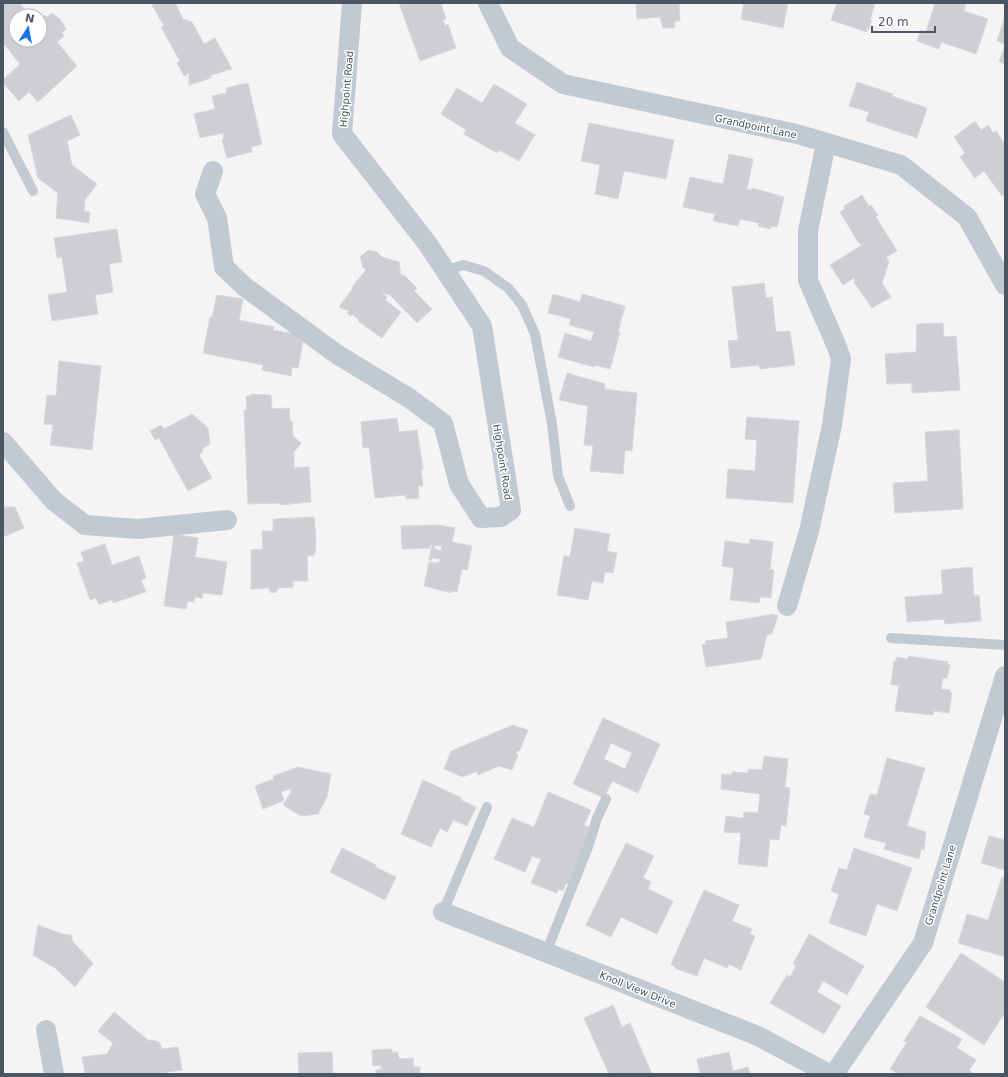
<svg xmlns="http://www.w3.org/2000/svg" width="1008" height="1077" viewBox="0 0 1008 1077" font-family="'DejaVu Sans',sans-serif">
<rect width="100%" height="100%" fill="#f5f3f3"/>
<path fill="#cdcfd5" stroke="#d7d9de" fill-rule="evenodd" d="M3 3H19L31 16H16V40H40V20L45 15 47 17 52 13 60 19 66 29 62 33 64 36 57 42 77 66 38 102 29 92 19 101 3 83V80L20 64 3 43Z
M157 3H175L183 19 192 22 204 44 215 38 232 69 211 75V78L189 85V73L184 76 177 63 180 61 161 27 164 26 152 5Z
M399 3H441L446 19 443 20 445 26 448 24 456 48 420 61Z
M636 3H679L680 21H675L674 28H663L660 17 637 19Z
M744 3H788L783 28 741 19Z
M837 3H875L870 20H872L869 29H867V32L831 20Z
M935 3H966L964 11 988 19 976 54 941 42 939 49 917 41 921 30 926 32Z
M1005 16V44L997 41Z
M1005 46V64L999 62Z
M857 82 893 94 892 96 927 108 917 138 866 121 869 112 849 106Z
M248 83 262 144 251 147 252 152 227 158 222 140 224 139 223 133 200 138 194 114 215 109 212 96 227 93 226 88Z
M494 84 527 104 515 123 535 135 519 161 499 150 497 153 464 134 466 130 441 114 457 88 482 103Z
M71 115 80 135 67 141 72 165 97 184 85 200 84 211 90 212 89 223 56 218 58 193 38 178 28 135Z
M975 121 981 130 988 125 993 133 996 131 1005 144V194L1002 196 984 171 975 178 960 157 965 153 954 137Z
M589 123 674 140 666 179 624 171 618 199 595 194 600 165 581 161Z
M729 154 753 159 747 189 751 190 752 188 784 197 777 227 771 226V229L758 226 759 223 740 219 738 226 713 221 715 214 683 207 690 177 723 184Z
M862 195 869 206 871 205 878 215 876 217 897 251 886 257 889 262 882 283 891 297 872 308 854 282 855 281 854 278 843 285 830 265 862 245 858 242 840 212 845 209 844 206Z
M117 229 122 262 109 264 113 292 95 295 98 314 52 321 48 295 67 292 62 257 57 258 54 238Z
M368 250 377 252 382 257 399 262 401 275H404L417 288 414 291 432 309 417 323 390 295 381 292 387 297 385 300 401 312 382 338 358 321 359 320 352 314 351 316 347 313 349 311 339 307 353 288 352 287 366 270 363 267 360 257Z
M764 283 766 298 772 297 776 332 790 331 795 365 760 369 759 365 731 368 728 341 738 340 732 287Z
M553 294 580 302 582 294 625 306 618 332H620L610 369 595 365 594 367 558 357 565 333 591 341 594 332 569 325 571 319 548 313Z
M217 295 243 299 239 320 274 327 273 330 304 336 298 368 292 367 291 376 262 370 263 365 203 353 210 317H212Z
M943 323 944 337 956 336 960 390 912 393V383L887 384 885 354 916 352 917 324Z
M59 361 101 366 92 450 50 445 53 425 44 424 47 395 56 396Z
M567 373 605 384 604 389 637 393 632 451 625 450 623 474 590 471 593 446 584 445 588 406 559 400Z
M250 394 271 395 272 409 289 408 290 421H292L293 436 301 443 294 452V468L309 467 311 502 280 505V503L248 504 244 410H247L246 396H251Z
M192 414 208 428 210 444 202 449 203 452 199 455 212 478 188 491 159 438 155 440 150 431 161 425 164 429Z
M747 417 799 421 793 503 726 498 728 469 755 471 757 440 745 439Z
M397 418 399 432 417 430 423 469 421 470 423 486H418L419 498 406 499V495L375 498 369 447 363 448 361 422Z
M959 430 963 509 895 513 893 483 928 481 925 432Z
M3 507H15L24 528 3 537Z
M314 517 316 538 315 553 313 556H307L308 581H293V587L279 588 275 593 270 592 269 588 251 589V550L263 549 262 531H273V519Z
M438 525 455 528 452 542 472 546 467 570 462 569 457 592 451 591V593L424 586 429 562 438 563 440 561V559L432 558V560H429L432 546 435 547V549L442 551 441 546 430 545V548L402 549 401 526Z
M575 528 610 534 607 551 617 553 613 573 605 572 603 583 592 581 588 600 557 595 564 556 570 557Z
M174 534 198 538 195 557 227 562 222 595 203 593 202 598 195 597 194 602 188 601 186 609 164 606Z
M750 539 773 542 770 569 774 570 771 598 760 597 759 603 730 600 734 568 722 566 725 541 749 544Z
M105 544 112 565 139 556 146 578 141 580 146 592 113 603 112 600 99 604 96 598 90 600 77 563 84 561 81 552Z
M972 567 974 596 979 595 981 621 945 624 944 619 907 622 905 597 943 594 941 570Z
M775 614 774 616 778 615 772 634 767 635 761 659 706 667 702 645 706 644 705 641 728 638 726 622Z
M908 656 948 662 947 664 950 665 947 678H943L941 689 950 690V692L952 693 949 713 934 711 933 715 895 711 899 686 891 684 894 661H896L897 657 908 659Z
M603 718 660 744 638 793 612 781 604 798 573 784ZM611 743 632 753 625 769 604 759Z
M513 725 528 730 520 750 516 752 518 755 512 770 499 766 478 775 477 771 463 777 444 769 451 751Z
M764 756 788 759 785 787 790 788 786 826 781 825 779 840 770 839 767 867 738 864 741 833 724 832 726 816 743 818 744 812 758 813 760 794 721 789 722 774 732 775V772L748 773V769L762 770Z
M887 758 925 768 907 826 926 832 924 850 921 849 919 859 884 849 886 843 864 837 870 816 864 814 870 794 877 795Z
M298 767 331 774 327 797 318 814 301 816 283 805 291 792 290 789 281 792 284 800 281 802 263 809 255 786 274 779 273 776Z
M423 780 462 798 461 800 476 807 467 826 453 820 447 832 440 828 431 847 401 834Z
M548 792 591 810 584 825 589 827 586 834 589 835 569 884 566 883 563 891 558 889 557 893 531 883 541 859 532 856 525 872 494 859 512 818 534 827Z
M989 836 1005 840V870L981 863Z
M626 843 654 856 643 878 651 882 648 889 673 901 657 934 621 917 611 937 586 925Z
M342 848 376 865 375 867 396 877 385 900 330 872Z
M854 848 912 868 897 911 877 904 866 936 829 923 839 894 831 891 839 868 847 870Z
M1002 877 1005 878V957L958 943 967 914 988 920Z
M704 890 739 905 732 921 752 929 750 934 755 936 741 970 729 964 727 968 704 958 697 976 677 969 671 964Z
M38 925 62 934 71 935 73 942 93 963 75 987 55 968 33 955Z
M809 934 864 966 847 995 823 981 817 992 841 1006 824 1034 770 1003 787 975 790 977 796 966 793 964Z
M961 953 1005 982V1015L1004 1014 984 1045 926 1007Z
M613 1005 622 1027 630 1023 652 1074H609L584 1018Z
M114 1012 149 1041 151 1040 159 1042 162 1049 178 1047 182 1070 154 1074H85L82 1057 107 1054 113 1043 98 1031Z
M920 1016 962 1039 957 1048 976 1060 969 1070 975 1074H898L890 1069 907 1042 904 1041Z
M392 1049V1053L398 1052 399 1059 413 1058 414 1067H420V1074H376V1070L381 1069V1065L373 1066 372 1050Z
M332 1052 333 1073 339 1074H299L298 1053Z
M729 1052 733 1071 748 1067 750 1074H700L697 1059Z"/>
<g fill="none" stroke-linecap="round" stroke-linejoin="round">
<path stroke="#c1cad2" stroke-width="10" d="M3 132 33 191
M446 271 463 265 484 271 508 288 522 305 535 334 552 424 558 476 570 506
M891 638 1005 645
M443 912 487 807
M546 953 588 847 597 818 606 799"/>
<path stroke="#c1cad2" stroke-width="20" d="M488 3 510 48 563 84 797 134 901 165 967 217 1005 285
M213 171 205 194 217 218 224 267 245 287 338 355 409 398 443 423 459 484 481 518 501 517 511 510 482 326 427 243 342 134 352 3
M3 442 54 501 85 525 138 529 227 520
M787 606 809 531 832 425 841 359 837 347 808 280V231L826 143
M443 912 758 1036 829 1074
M46 1030 54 1074
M834 1074 923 943 1005 676"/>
</g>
<g text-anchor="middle" stroke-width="3" stroke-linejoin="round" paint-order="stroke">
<g font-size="10" fill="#4a5661" stroke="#fff">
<text transform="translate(346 89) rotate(-85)" y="4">Highpoint Road</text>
<text transform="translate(756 126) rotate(12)" y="4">Grandpoint Lane</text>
<text transform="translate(503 462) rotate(81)" y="4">Highpoint Road</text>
<text transform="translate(940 885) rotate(-73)" y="4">Grandpoint Lane</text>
<text transform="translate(638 989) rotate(22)" y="4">Knoll View Drive</text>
</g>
</g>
<rect width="1008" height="1077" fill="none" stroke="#4a5661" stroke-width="8"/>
<g transform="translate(28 28) rotate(11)"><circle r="19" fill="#ffffff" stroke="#b7bbc0"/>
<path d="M0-3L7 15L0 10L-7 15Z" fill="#1a73e8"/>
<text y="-6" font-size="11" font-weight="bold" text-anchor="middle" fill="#4a5661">N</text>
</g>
<path d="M872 26v6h63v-6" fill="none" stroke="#4a5661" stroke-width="2"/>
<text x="878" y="26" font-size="12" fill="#4a5661" stroke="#ffffff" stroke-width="3" paint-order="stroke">20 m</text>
</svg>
